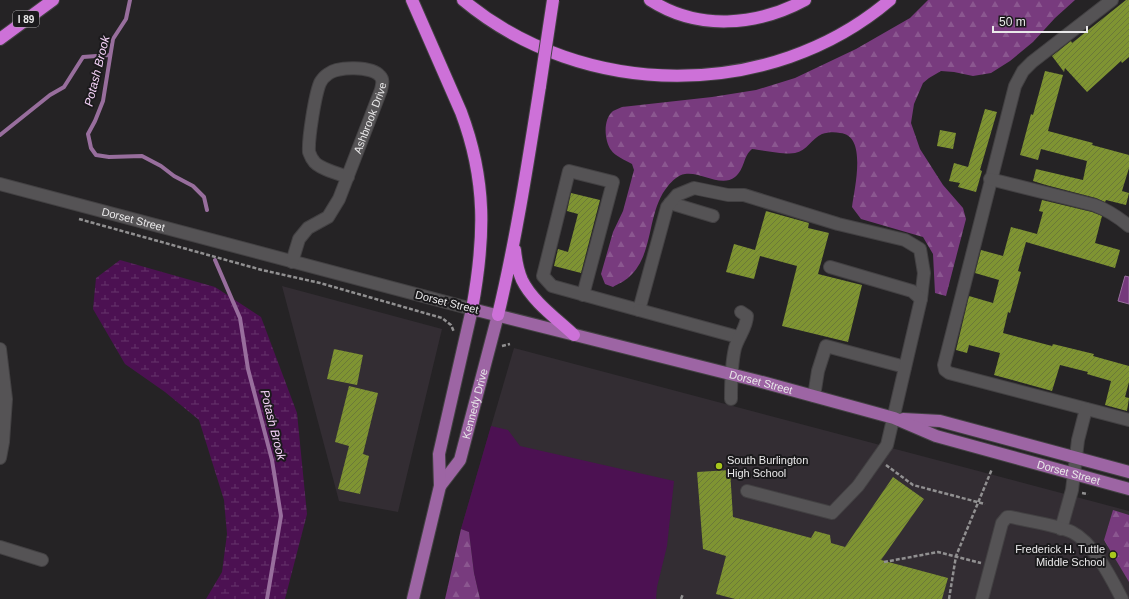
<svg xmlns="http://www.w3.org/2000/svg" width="1129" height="599" viewBox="0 0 1129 599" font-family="Arial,sans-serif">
<defs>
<pattern id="forest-firs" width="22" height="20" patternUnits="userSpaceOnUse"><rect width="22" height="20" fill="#783b7e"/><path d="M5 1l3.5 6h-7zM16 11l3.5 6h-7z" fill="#8b5790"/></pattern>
<pattern id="wetland-marsh" width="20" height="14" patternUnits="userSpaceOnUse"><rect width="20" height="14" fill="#4c1152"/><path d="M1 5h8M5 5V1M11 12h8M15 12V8" fill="none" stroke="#66346b"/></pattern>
<pattern id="building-hatch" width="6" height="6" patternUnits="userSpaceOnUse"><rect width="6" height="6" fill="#7f9432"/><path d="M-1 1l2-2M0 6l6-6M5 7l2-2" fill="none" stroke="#6b7939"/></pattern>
</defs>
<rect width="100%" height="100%" fill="#252325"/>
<path fill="#332d33" d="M282 286 442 329 398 512 339 501Z
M514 348 1129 511V599H480L469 532 461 529Z"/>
<path fill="#4c1152" d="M491 426 508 430 520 446 674 481 667 546 657 587 656 599H480L474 573 469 532 461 529Z"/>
<path fill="url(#forest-firs)" d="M928 0H1075L1055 18 1033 42 1010 61 991 73 973 76 954 72 941 71 929 78 923 83 914 104 911 123 920 149 943 185 963 208 966 219 946 296 935 293 933 254 923 237 861 219 852 207C854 190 868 135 840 133 835 132 828 132 822 134 812 138 807 151 795 153 786 155 762 150 752 149 743 156 745 169 735 177 721 188 700 171 685 174 678 175 672 181 668 186 646 212 655 254 629 277 625 281 618 284 613 287L605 284 601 274 613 232 623 211 634 170 632 164C625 160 615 156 611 150 604 140 603 119 613 111 616 110 619 108 622 107L712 97 756 90 795 78 856 49 910 18Z
M1113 510 1129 515V582L1104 540Z
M461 529 469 532 474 573 480 599H445Z"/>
<path fill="url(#wetland-marsh)" d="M120 260 215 287 261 317 297 413 307 514 285 599H206L222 572 227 534 224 500 199 420 165 392 125 364 93 309 96 278Z"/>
<path fill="#75397c" stroke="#986e9d" d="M1125 276 1129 277V304L1118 301Z"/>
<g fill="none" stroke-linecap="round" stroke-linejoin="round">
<path stroke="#986e9d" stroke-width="4" d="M130 0 126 19 113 39 103 101 95 121 88 134 91 148 96 155 109 157 142 156 161 166 174 176 193 186 204 197 207 210
M0 135 50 95 64 87 83 57 110 55
M215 260 240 318 248 369 272 460 281 516 267 599"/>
</g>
<path fill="url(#building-hatch)" d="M1126 0H1129V57L1122 63 1121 61 1087 92 1065 68 1064 72 1052 56 1071 41 1072 43Z
M1045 71 1063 75 1048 131 1093 143 1092 145 1129 155V168L1122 191 1129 193 1126 205 1106 200 1105 202 1096 198 1046 185 1033 181 1036 169 1083 180 1087 161 1041 149 1038 160 1020 155 1031 114 1033 115Z
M985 109 997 112 980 170 982 171 976 192 958 187 960 183 949 181 954 163 968 167Z
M940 130 956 133 953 149 937 146Z
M571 193 600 200 581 273 554 266 558 249 568 252 578 214 567 211Z
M1042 200 1092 212 1102 216 1095 243 1120 250 1115 268 1026 242 1018 271 1021 272 1010 313 1008 312 1003 333 1052 346 1053 344 1094 354 1093 356 1129 366V382L1125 397 1129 398 1127 411 1105 405 1111 381 1087 374 1088 372 1060 365 1052 391 994 375 1000 353 969 345 967 353 956 350 969 296 993 303 999 280 975 273 981 250 1003 256 1011 227 1037 234 1043 212 1039 211Z
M766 211 809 223 808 228 829 233 818 274 862 285 848 342 782 326 797 266 760 256 754 279 726 272 734 244 755 250Z
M334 349 363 355 357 385 327 379Z
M349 386 378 393 363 454 369 456 360 494 338 489 349 446 335 442Z
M730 470 733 517 811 538 815 531 830 535 831 543 845 547 893 477 924 499 881 560 948 578 942 599H735L716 594 726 556 703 549 697 472Z"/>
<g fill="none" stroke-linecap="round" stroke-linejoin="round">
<defs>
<g id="minor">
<path d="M1112 0 1032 62 1023 71 1015 86 944 365 945 370 949 373 1129 420"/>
<path d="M990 179 1094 205C1108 210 1118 217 1129 226"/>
<path id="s1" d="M0 184 472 309"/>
<path d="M670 203 713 216"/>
<path id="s2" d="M292 262 299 239 308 228 328 217 339 199 381 90C382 85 384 80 380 76 372 66 337 66 328 74 325 76 322 79 320 83 315 95 308 139 309 152 310 154 311 158 313 160 317 168 339 174 348 177"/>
<path d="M583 295 613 182 569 171 543 276 552 286 639 310 667 207 677 195 694 188 728 195H744L838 224 905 240 920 249 924 273 921 299"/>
<path d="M639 310 738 337"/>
<path d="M0 349 6 399 3 442 0 458"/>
<path d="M814 396 818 371 826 346 905 367"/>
<path d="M731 399C731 382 731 365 735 348 738 337 747 327 747 316L741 312"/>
<path d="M747 491 832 513 858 486 887 445 921 299 912 291 830 267"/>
<path d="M1061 529 1072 490 1078 440 1086 409"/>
<path d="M0 547 42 560"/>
<path d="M982 599 1002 523 1007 517H1011C1028 521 1057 525 1072 532 1094 543 1111 578 1122 599"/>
</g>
<g id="major">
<path d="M903 419 940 421 1129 472"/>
<path id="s3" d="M440 486 460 460 498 315"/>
<path id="s4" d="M413 599 440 486 439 454 472 309 758 381 894 418 936 436 1129 489"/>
</g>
<path id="highway" d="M412 0 461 112C487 181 485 238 472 309
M463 0C583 100 770 102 890 0
M650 0C698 31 757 26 805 0
M0 39 53 0
M515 250C516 260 518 271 522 280 532 301 557 319 574 335
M498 315C516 240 528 162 540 86"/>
</defs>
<use href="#minor" stroke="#434143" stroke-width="14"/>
<use href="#major" stroke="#434143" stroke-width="14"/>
<use href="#highway" stroke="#434143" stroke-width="14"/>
<path stroke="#919091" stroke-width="2.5" stroke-dasharray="4 2" stroke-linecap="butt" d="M79 219 262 270 320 283 442 318 451 325 454 332
M502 346 510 344
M886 465 913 485 985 504
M1082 493 1088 494
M884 562 938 552 981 563
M681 599 683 594
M949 599 956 556 992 469"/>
<use href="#minor" stroke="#555355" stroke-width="12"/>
<use href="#major" stroke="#9d65a4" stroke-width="12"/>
<use href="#highway" stroke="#cd71d8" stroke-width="12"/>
<defs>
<path id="highway-bridge" d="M540 86 553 0"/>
</defs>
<use href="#highway-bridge" stroke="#434143" stroke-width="14" stroke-linecap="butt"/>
<use href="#highway-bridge" stroke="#cd71d8" stroke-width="12"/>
</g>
<g fill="#a8c71c" stroke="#1b1a1c" stroke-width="1.5">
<circle cx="719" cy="466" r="4"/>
<circle cx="1113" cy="555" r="4"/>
</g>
<g text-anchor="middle" stroke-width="4" stroke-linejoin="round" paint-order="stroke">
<rect fill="#1b1a1c" stroke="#acabac" stroke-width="1" x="13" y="11" width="26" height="16" rx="3"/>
<g font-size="10" font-weight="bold" fill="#eae9ea">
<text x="26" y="23">I 89</text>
</g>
<g font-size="11" fill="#eae9ea" stroke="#1b1a1c">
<text dy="4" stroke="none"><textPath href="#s2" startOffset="169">Ashbrook Drive</textPath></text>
<text dy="4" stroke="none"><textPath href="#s1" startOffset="138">Dorset Street</textPath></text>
<text transform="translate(447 302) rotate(14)" y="4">Dorset Street</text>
<text dy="4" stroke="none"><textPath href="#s4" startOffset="595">Dorset Street</textPath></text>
<text dy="4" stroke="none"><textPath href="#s3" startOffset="91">Kennedy Drive</textPath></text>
<text dy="4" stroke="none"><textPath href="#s4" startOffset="916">Dorset Street</textPath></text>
</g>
<g font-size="11" fill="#eae9ea" stroke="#1b1a1c" text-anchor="start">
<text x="727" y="464">South Burlington<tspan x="727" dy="13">High School</tspan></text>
<text x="1105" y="553" text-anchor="end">Frederick H. Tuttle<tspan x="1105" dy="13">Middle School</tspan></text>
</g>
<g font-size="12" font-style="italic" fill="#f7d4fa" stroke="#1b1a1c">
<text transform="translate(97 71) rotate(-76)" y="4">Potash Brook</text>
<text transform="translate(273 425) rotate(76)" y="4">Potash Brook</text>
</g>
</g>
<path d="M993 26v6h94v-6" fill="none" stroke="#eae9ea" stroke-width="2"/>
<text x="999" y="26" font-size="12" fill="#eae9ea" stroke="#1b1a1c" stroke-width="3" paint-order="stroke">50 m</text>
</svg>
